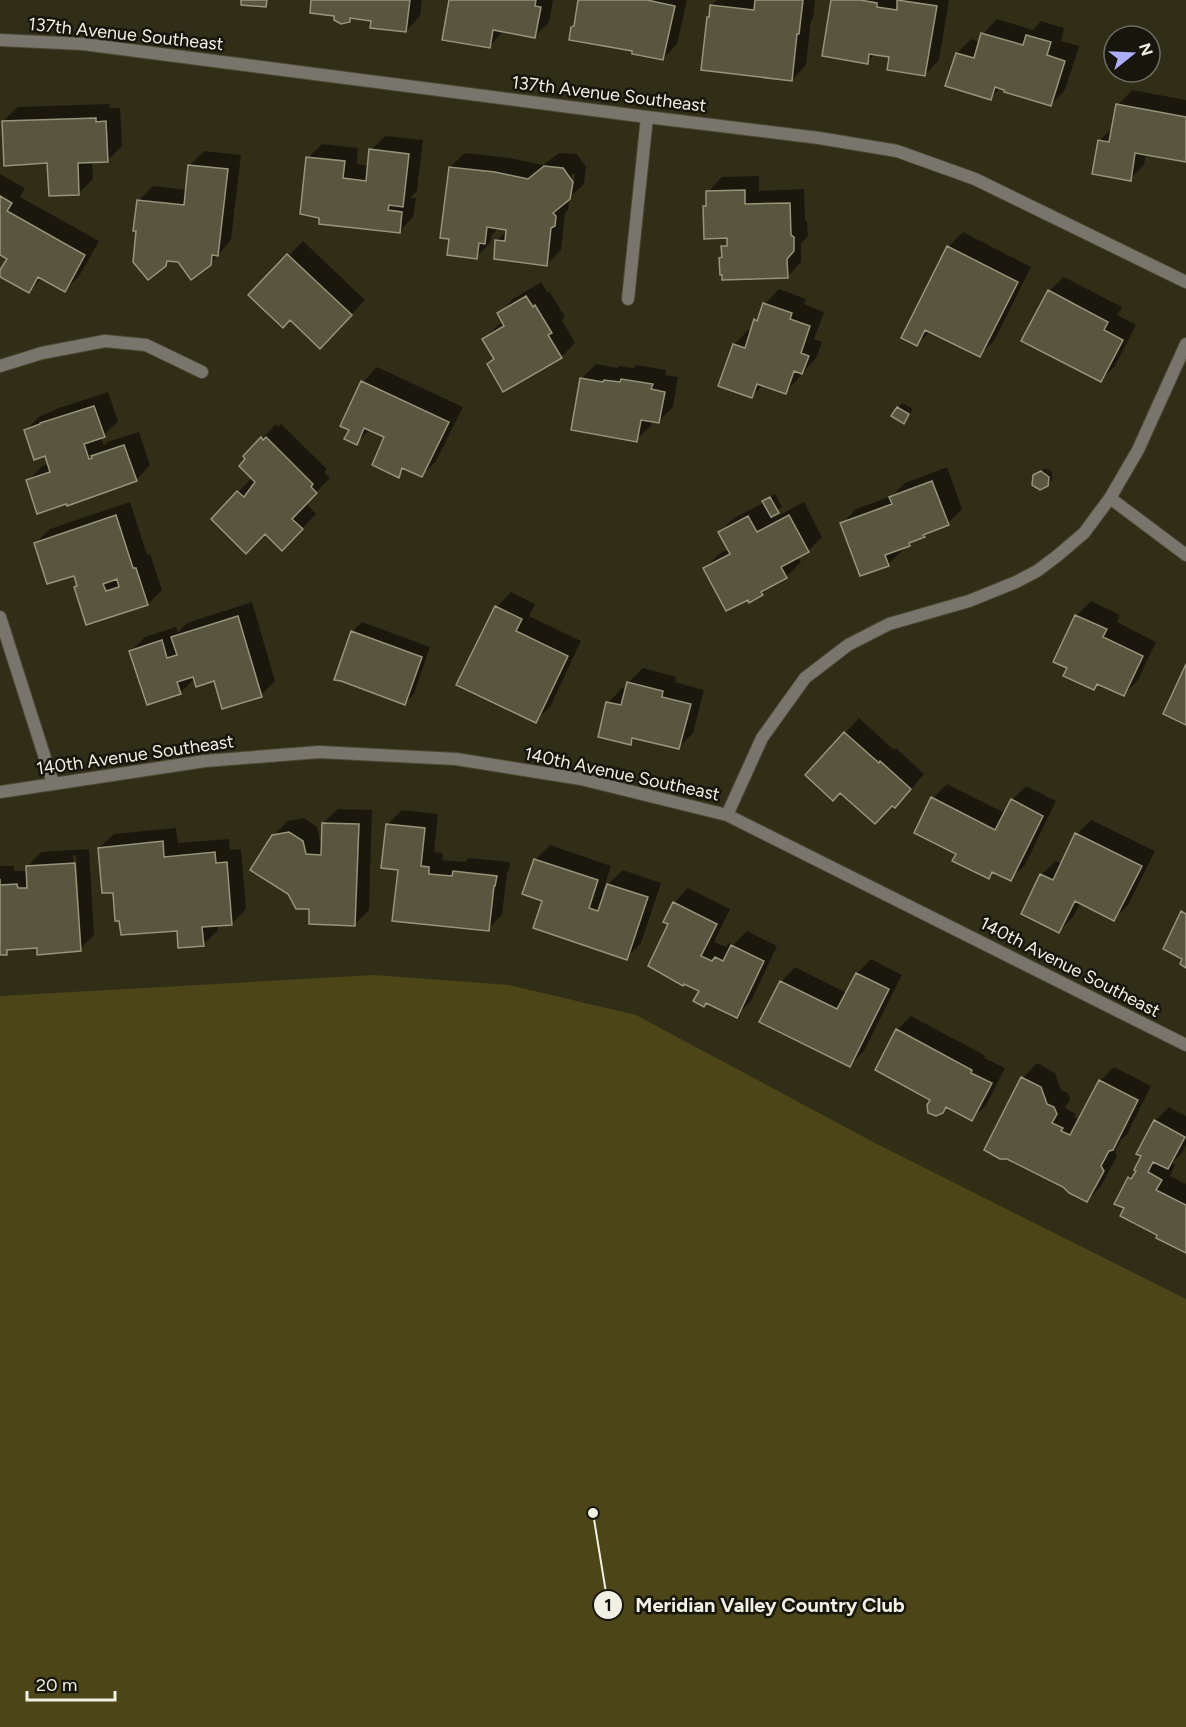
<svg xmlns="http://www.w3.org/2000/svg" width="1186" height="1727" viewBox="0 0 1186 1727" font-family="Figtree,sans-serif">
<rect width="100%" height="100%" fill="#312e18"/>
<path fill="#4b4517" d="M374 975 509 985 636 1015 873 1142 1186 1299V1727H0V996Z"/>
<path fill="#0007" fill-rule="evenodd" d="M313 0H422L420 16 406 31 372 19 353 17 349 21 335 15Z
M451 0H553L549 22 535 36 504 30 489 47Z
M579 0H687L677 44 663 58 634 50 573 27 576 24Z
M717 0H815L813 18 811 20 806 65 792 80 711 16 712 5Z
M832 0H949L939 60 925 75 891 56 875 54 867 62Z
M997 19 1033 30 1041 21 1064 28 1061 41 1079 46 1065 90 1051 105 1001 87 990 98 957 53 971 39 980 42 983 34Z
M1132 90 1186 100V161L1146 153 1144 165 1130 179 1099 141 1114 127 1118 105Z
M110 104 109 108H120L122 146 108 160 92 161 93 179 79 193 3 121 18 107Z
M385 136 423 140 417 191 410 198H416L413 217 399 232 308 158 322 144 358 148 357 164 369 166 371 150Z
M204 151 241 155 231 240 210 264 170 260 165 265 138 201 153 186 187 190 189 166Z
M465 153 510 158 543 165 559 153 577 154 586 167 584 184 572 195 575 174H572L569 197H571L568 199 569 201 568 210 565 213 561 250 546 265 497 240 509 229 499 227 492 235 490 243 476 257 450 167Z
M0 174 25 188 20 197 99 241 79 276 65 290 42 278 28 291 0 275 9 258 0 253Z
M759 176V191L804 189 805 220 807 223 808 236 801 243V262L787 277 723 256V247L729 241V237L705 207 708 204V192L722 177Z
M963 232 1031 267 994 341 979 355 931 331 917 344 903 337 948 247Z
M303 241 365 300 334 333 290 318 250 295Z
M1064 277 1122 307 1117 315 1136 325 1115 366 1100 381 1049 291Z
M541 282 548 293 550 292 565 317 562 320 575 343 561 357 489 364 495 358 484 339 498 325 504 322 499 313 513 299Z
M779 289 806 299 804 304 824 312 814 339 822 342 816 358 786 392 764 384 752 396 734 345 748 330 752 332 755 320 761 315 765 304Z
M596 364 617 368 619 366 633 368 637 365 666 370 665 375 678 377 673 407 659 421 652 420 651 426 636 440 581 379Z
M377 367 463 407 436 461 422 475 406 468 398 476 386 437 370 429 356 443 351 429 342 425 363 382Z
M108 392 118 421 104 435 101 437 104 446 107 442 139 432 150 465 136 480 28 481 42 466 49 464 46 454 26 430 40 416 53 411 56 409Z
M902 403 913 409 904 422 898 408Z
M276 424 278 427 281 424 327 469 324 472 330 478 306 503 316 514 282 549 238 492 253 477 248 459 245 456Z
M947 467 962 509 948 523 929 531 924 536 914 540 909 545 902 547 903 550 888 564 861 575 842 524 856 509 892 496 905 483Z
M1046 468 1052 472V480L1047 484 1034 476 1039 471Z
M775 494 782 507 770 516 772 519 804 502 822 537 808 551 798 557 801 562 786 577 773 584 762 594 705 568 719 554 729 549 719 532 734 518 765 502 769 497Z
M130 502 147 555 150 554 162 590 148 604 78 585 75 574 36 543 50 529Z
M511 592 535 604 529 616 581 641 550 707 535 721 458 684 497 607Z
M1091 601 1120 615 1117 622 1156 642 1138 680 1124 695 1099 683 1093 689 1069 668 1055 661 1077 615Z
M252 602 275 681 261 695 215 679 195 678 180 693 131 651 145 637 176 627 178 632 187 623Z
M362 622 430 647 414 694 404 703 352 632Z
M643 668 676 677 675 682 704 690 693 733 678 748 636 737 630 744 608 703 622 688 627 689 628 683Z
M859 718 894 750 896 748 924 774 909 792 841 791 807 775Z
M947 784 1005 813 1012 800 1026 786 1056 801 1025 865 1010 879 994 871 988 877 958 853 933 798Z
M338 809 372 810 369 910 355 924 311 908 273 836 288 821 304 818 317 827 320 841H323V823Z
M402 810 438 814 434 852 443 853 442 860 465 862 469 858 510 862 509 870 507 872 502 915 488 929 399 869 387 825Z
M1091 820 1155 851 1128 905 1114 919 1080 903 1073 917 1059 931 1041 875 1056 861 1062 864 1077 834Z
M176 828 178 843 229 839 230 850 241 849 246 909 232 923 217 924 218 930 204 944 114 891 99 848 114 834Z
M550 845 611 866 602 894 605 895 608 884 623 870 661 883 641 943 626 958 535 860Z
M89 849 94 935 80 949 39 947 11 948 6 953 0 954V866H14V871H27V867L41 852ZM76 855 81 939H78L73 856Z
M688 888 730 909 714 942 726 947 730 943 733 945 747 931 777 946 751 1001 736 1016 701 991 670 924 674 903Z
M871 959 902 975 864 1051 850 1065 781 982 795 967 847 993 857 973Z
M911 1016 986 1056 984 1058 1005 1068 986 1105 972 1119 948 1106 943 1111 897 1030Z
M1037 1063 1055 1073 1061 1090 1068 1093 1070 1099 1065 1108 1076 1114 1074 1117 1080 1120 1100 1081 1114 1067 1151 1086 1127 1134 1121 1140 1115 1151 1117 1156 1101 1186 1087 1201 1064 1185 1008 1157 986 1149 1023 1078Z
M1169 1107 1186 1116V1145L1182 1153 1172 1163 1175 1165 1170 1176 1186 1184V1252L1159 1234 1126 1207 1129 1178 1137 1170 1155 1121Z"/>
<path fill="#59563f" stroke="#97947b" stroke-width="1.5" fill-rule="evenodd" d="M241 0H267L266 7 241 5Z
M311 0H410L406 32 370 28 371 21 350 18V22L341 24 334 20V16L310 13Z
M449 0H536L535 6 541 7 535 38 493 30 490 48 442 40Z
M578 0H647L675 6 663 60 632 54V51L569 40 571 27 574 26Z
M755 0H803L799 34H797L792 81 701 70 707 17H709L710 5 754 10Z
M831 0H860L877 3V7L897 10V0L937 6 925 76 887 70 889 57 869 54 868 64 822 56Z
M981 33 1023 45 1026 35 1051 42 1047 55 1065 61 1051 106 1004 92V90L995 87 991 100 945 86 956 53 974 58Z
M1116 104 1186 117V162L1135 153 1131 181 1092 174 1098 140 1109 142Z
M96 118V122L106 121 108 162 78 163 79 195 49 196 47 163 4 166 2 121Z
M369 149 409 154 403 207 389 205 388 210 402 212 400 233 319 224V218L300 214 306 157 345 161 343 178 366 181Z
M188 165 228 169 218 256 212 255 211 265 191 280 178 262 167 261 166 266 148 280 133 262 136 231H133L137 200 184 205Z
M544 166 563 168 573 182 570 199 553 213 556 216 555 226 551 228 547 266 494 259 495 240 505 241 506 230 487 227 485 244 479 243 477 259 447 255 449 239 440 238 449 167 495 172 528 179Z
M745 190V204L790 203 791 235 794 237V251L787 259 788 278 722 280V275H720L719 258 722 257 721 246H727V238L704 239 703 206H706V191Z
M0 196 12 203 7 211 85 255 65 292 38 277 29 293 0 277V270L7 259 0 255Z
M947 246 1018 282 980 357 925 330 917 346 901 338Z
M287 254 352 315 320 349 290 320 283 328 248 295Z
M1048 290 1108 322 1104 330 1123 340 1101 382 1021 341Z
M526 296 533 307 535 305 552 333 548 335 562 358 503 392 487 364 494 359 482 339 504 326 497 313Z
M763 303 792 313 790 319 810 326 801 353 809 356 802 374 794 371 786 394 757 384 752 398 718 386 733 344 745 348 754 319 757 321Z
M580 378 603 382 604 380 620 382 621 379 653 384 651 389 665 392 659 423 641 420 637 442 571 430Z
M361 381 449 422 422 477 402 468 399 478 372 465 384 437 364 428 357 445 344 439 349 430 340 426Z
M94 406 105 437 84 444 89 459 92 458 91 456 124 445 137 481 67 506 66 504 37 514 26 480 50 472 45 456 34 460 24 430 40 424V423Z
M897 407 909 414 904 424 891 416Z
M261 437 263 440 266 437 313 484 311 487 317 493 292 519 303 529 282 551 265 534 246 554 211 519 237 491 244 497 255 482 239 466 245 459 243 456Z
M1041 471 1049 477 1048 486 1040 490 1032 485 1033 475Z
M932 481 949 525 923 535 925 537 909 543 910 546 885 555 889 566 860 576 840 523 892 504 889 497Z
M770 497 779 513 771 517 762 501Z
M116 515 133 568H136L148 605 86 625 74 587 77 586 74 576 47 584 34 543ZM117 579 119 587 106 591 103 584Z
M789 515 809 552 781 567 787 578 761 592 763 595 749 603 748 600 726 611 703 568 730 554 718 532 748 516 757 532Z
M495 606 522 619 516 631 568 656 536 723 456 685Z
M1075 615 1107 629 1103 637 1143 656 1124 696 1097 684 1094 690 1063 676 1067 668 1053 662Z
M238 616 262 697 222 709 214 681 196 687 193 677 177 682 181 694 147 705 129 651 162 640 167 658 177 655 171 637Z
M351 631 422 657 405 705 341 681 334 680Z
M1186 664V725L1163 714Z
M627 682 663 691 662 697 691 704 679 749 632 738 631 745 598 737 606 702 621 705Z
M844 732 879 763 880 761 911 789 895 808 892 806 875 824 840 793 833 801 805 775Z
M931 797 995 830 1011 799 1043 816 1011 881 992 872 989 879 952 861 956 854 914 833Z
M322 823 359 824 355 926 309 924V909H296L288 894 250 870 272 835 289 832 303 841 306 854 321 855Z
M386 824 425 828 421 866 429 867V874L452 876 453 871 497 876 495 886H494L489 931 392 921 398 870 381 868Z
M1075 833 1142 866 1114 921 1075 901 1059 933 1021 914 1040 874 1053 880Z
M163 841 164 857 215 852 216 863 227 862 232 925 202 927 204 946 178 948 177 931 121 935 119 921H115L113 893H102L98 848Z
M534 859 598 880 589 908 598 911 607 884 648 897 627 960 533 928 542 901 522 894Z
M75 863 81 951 37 955V948L7 950V955H0V879V885L17 884 18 888H27L26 866Z
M673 902 717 924 701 956 712 961 715 957 723 961 731 945 764 961 737 1018 706 1003 704 1007 693 1001 699 991 684 984 683 986 648 966 668 924 663 922Z
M1181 911 1186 914V968L1180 964 1182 959 1163 949Z
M856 973 889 989 850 1067 759 1022 780 981 837 1009Z
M896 1029 972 1070 971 1073 992 1083 972 1121 946 1107 943 1113 936 1116 928 1113 927 1105 930 1100 875 1070Z
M1021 1077 1041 1087 1047 1104 1054 1107 1057 1114 1052 1123 1063 1128 1061 1131 1070 1135 1099 1080 1138 1100 1113 1150 1109 1151 1101 1166 1104 1171 1087 1202 1069 1193 1063 1187 1007 1159H1000L984 1150Z
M1154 1120 1185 1137 1168 1169 1153 1162 1148 1172 1162 1180 1156 1190 1186 1205V1253L1156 1238 1157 1235 1120 1216 1124 1208 1114 1204 1128 1177 1131 1179 1136 1171 1134 1170 1141 1156 1136 1154Z"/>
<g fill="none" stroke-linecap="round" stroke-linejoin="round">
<defs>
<path id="street" d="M0 40 83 44 647 117 819 138 897 151 975 179 1186 282
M628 299 647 117
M0 366 42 353 105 341 146 345 202 372
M1110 498 1186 555
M0 617 53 783
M0 792 205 761 319 752 456 759 581 779 727 815 1186 1045
M727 815 762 738 805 678 848 645 889 624 969 601 1016 582 1037 571 1057 556 1084 533 1110 498 1138 450 1186 344"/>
</defs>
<use href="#street" stroke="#4c4934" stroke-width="14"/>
<use href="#street" stroke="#78766c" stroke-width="12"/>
</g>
<g text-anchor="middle" stroke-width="5" stroke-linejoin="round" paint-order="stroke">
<g font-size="18" fill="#f1f0e2" stroke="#17160c">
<text transform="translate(126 34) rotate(6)" y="6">137th Avenue Southeast</text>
<text transform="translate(609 94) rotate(7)" y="6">137th Avenue Southeast</text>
<text transform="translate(135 755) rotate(-8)" y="6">140th Avenue Southeast</text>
<text transform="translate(622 774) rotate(12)" y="6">140th Avenue Southeast</text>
<text transform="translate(1070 967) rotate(27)" y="6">140th Avenue Southeast</text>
</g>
</g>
<path fill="none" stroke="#f1f0e2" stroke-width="2" d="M593 1513L608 1605"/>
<g fill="#f1f0e2" stroke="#17160c" stroke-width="2">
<circle cx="593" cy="1513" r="6"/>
<circle cx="608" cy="1605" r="15"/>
</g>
<g font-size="18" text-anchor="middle" font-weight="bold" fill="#111">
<text x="608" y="1611">1</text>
</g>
<g font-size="20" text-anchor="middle" font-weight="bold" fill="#f1f0e2" stroke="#17160c" stroke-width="5" stroke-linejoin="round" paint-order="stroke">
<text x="770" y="1612">Meridian Valley Country Club</text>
</g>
<g transform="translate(1132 54) rotate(72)"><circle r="28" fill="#17160c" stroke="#6e6d62" stroke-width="1.5"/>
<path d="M0-4.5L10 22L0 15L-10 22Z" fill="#abaffb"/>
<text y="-9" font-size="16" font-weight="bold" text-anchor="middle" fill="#f1f0e2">N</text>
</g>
<path d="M27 1691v9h88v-9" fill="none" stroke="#f1f0e2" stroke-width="3"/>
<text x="36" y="1691" font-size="18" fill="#f1f0e2" stroke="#17160c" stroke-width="4.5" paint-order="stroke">20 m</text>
</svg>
